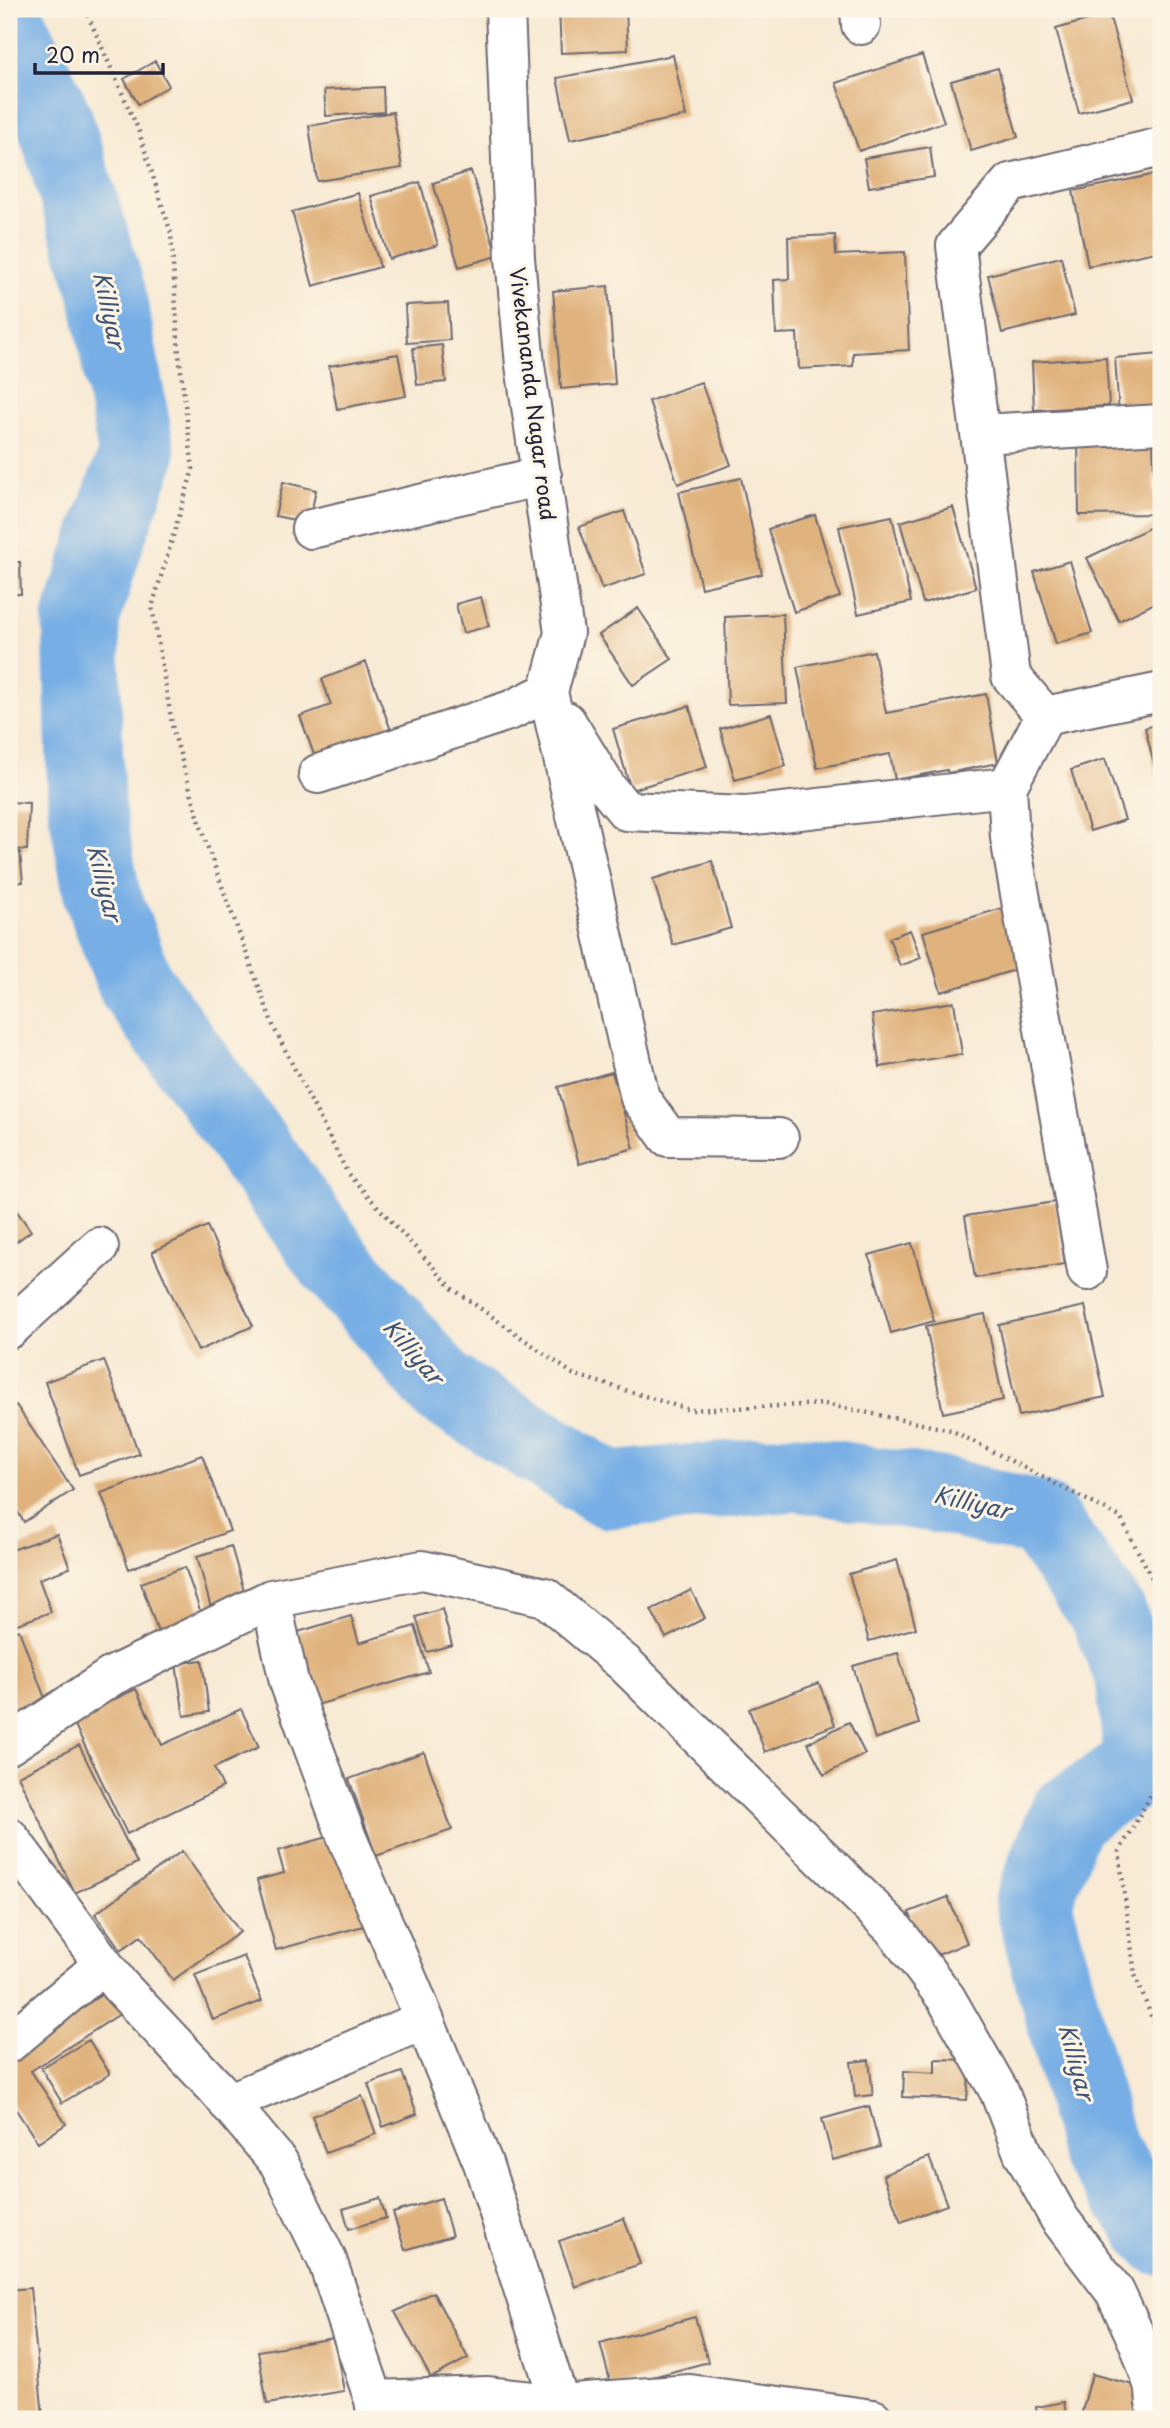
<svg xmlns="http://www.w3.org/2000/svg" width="1170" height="2428" viewBox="0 0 1170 2428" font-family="'Playpen Sans',sans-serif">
<rect width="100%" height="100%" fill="#fcf5e5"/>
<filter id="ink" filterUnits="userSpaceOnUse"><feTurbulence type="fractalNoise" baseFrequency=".0143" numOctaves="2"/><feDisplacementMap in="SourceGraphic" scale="14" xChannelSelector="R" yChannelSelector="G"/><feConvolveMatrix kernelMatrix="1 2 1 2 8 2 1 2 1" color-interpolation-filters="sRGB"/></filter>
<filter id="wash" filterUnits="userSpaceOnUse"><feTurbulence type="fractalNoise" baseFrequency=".00686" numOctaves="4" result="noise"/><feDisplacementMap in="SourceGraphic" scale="28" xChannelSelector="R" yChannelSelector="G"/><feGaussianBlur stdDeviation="1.57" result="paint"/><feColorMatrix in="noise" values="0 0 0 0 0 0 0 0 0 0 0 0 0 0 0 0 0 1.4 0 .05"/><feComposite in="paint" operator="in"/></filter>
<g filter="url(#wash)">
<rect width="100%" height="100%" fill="#f8ead4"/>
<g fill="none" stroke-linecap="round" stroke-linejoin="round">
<path stroke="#76aee5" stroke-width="77" d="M9 25 55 122 107 291 137 455 107 536 81 620 86 806 102 895 136 985 334 1261 443 1388 609 1490 797 1473 946 1496 1041 1520 1108 1614 1134 1677 1143 1765 1067 1815 1033 1902 1099 2151 1161 2237"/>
</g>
<g id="blocks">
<path fill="#e0b27d" d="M559 9H626L628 50 561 53Z
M1109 14 1133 99 1079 113 1056 29Z
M673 55 686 116 570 140 557 78Z
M922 55 944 122 859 151 836 83Z
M155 61 169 86 138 104 124 79Z
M998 68 1018 137 971 151 951 81Z
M383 87 384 112 326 116 324 90Z
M393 112 402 168 317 181 309 126Z
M930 147 934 177 869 187 864 158Z
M471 171 497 256 459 267 433 183Z
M1161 173V251L1088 266 1073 191Z
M420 182 438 245 389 259 371 196Z
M358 193 380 267 313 286 292 212Z
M835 235 836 255 905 252 909 350 853 353V366L799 369 797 333 776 334 774 280 789 279 788 237Z
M1061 257 1075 315 1002 333 988 275Z
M608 286 615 384 561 389 553 291Z
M448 303 450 340 407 343 405 305Z
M442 345 446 382 417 385 413 348Z
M398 354 406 396 337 409 329 366Z
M1160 354 1161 409 1119 413 1115 358Z
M1106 357 1109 406 1034 410 1032 362Z
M701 382 731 465 678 484 649 401Z
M1153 438 1155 514 1079 515 1078 440Z
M741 478 762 574 701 588 679 492Z
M283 482 316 490 309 523 275 516Z
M953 507 976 588 923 603 900 522Z
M624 511 646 574 602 589 579 527Z
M815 515 840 597 794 612 768 529Z
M892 516 911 602 858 614 839 527Z
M1161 522V576L1153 580 1161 600 1119 621 1087 558Z
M1070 561 1092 633 1056 644 1034 572Z
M9 562H20L21 594H9Z
M481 597 489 626 463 633 456 604Z
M638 608 672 659 633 685 599 635Z
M783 614 787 703 728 705 725 617Z
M874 651 886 713 986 694 998 763 948 773 947 770 895 780 890 754 817 768 797 667Z
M366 662 393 736 317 763 300 716 331 705 322 679Z
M689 706 707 767 631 790 613 729Z
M771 714 786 766 735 780 720 729Z
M1161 723V788L1160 789 1145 728Z
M1105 759 1125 820 1090 831 1071 770Z
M9 802 29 803 27 850 9 849Z
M20 852 23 882 9 883V853Z
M712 861 731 928 673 945 653 879Z
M1009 906 1028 966 941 992 923 932Z
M910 930 921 958 900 966 889 938Z
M954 1002 962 1054 880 1067 872 1015Z
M612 1072 634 1148 579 1164 558 1087Z
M1055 1202 1065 1264 975 1278 965 1216Z
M13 1206 31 1231 9 1247V1210Z
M207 1226 253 1326 198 1351 152 1252Z
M912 1243 934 1321 891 1333 869 1255Z
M1085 1306 1105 1397 1019 1416 999 1325Z
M985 1314 1003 1400 943 1413 926 1326Z
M104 1360 139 1454 79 1475 45 1382Z
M16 1405 73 1490 24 1522 9 1498V1409Z
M202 1455 230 1531 129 1569 101 1493Z
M57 1534 70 1568 39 1579 51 1612 9 1627V1551Z
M231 1546 246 1598 211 1608 197 1556Z
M897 1560 916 1628 869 1641 849 1574Z
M185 1567 204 1622 160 1638 141 1583Z
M691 1590 705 1618 666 1638 651 1610Z
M442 1609 452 1645 427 1652 416 1617Z
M351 1616 359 1643 415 1626 429 1672 310 1707 288 1635Z
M19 1630 49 1709 9 1724V1634Z
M898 1653 919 1724 875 1739 853 1666Z
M202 1660 209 1712 184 1716 176 1664Z
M819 1683 835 1725 765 1752 749 1709Z
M136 1689 162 1745 241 1709 259 1747 214 1768 223 1787 127 1834 72 1719Z
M849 1722 865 1754 824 1775 808 1743Z
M79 1745 137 1863 75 1893 18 1776Z
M424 1752 452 1830 376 1856 349 1779Z
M342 1833 367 1925 276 1950 257 1880 284 1873 278 1851Z
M182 1851 240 1932 173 1980 141 1936 121 1950 95 1914Z
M948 1897 967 1943 928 1959 909 1912Z
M244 1956 262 2001 213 2020 195 1975Z
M109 1990 123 2012 31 2071 66 2124 38 2143 9 2099V2054Z
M89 2040 110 2074 62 2103 41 2068Z
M935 2059 970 2060 967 2100 903 2097 904 2071 935 2073Z
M869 2060 873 2095 855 2097 851 2062Z
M402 2072 417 2114 383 2127 368 2084Z
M362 2096 376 2134 326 2153 312 2116Z
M869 2106 880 2147 833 2160 822 2119Z
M929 2157 947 2205 901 2222 883 2175Z
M380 2198 386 2218 349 2229 343 2209Z
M441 2198 452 2236 405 2250 393 2213Z
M624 2218 640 2264 575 2287 559 2241Z
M30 2288 43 2416 9 2419V2290Z
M433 2292 468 2358 431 2378 395 2312Z
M695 2317 708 2362 612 2388 600 2343Z
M334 2338 344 2391 267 2404 258 2351Z
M1092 2374 1148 2389 1141 2419H1080Z
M1064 2402 1067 2419H1038L1036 2407Z"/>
</g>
</g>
<g filter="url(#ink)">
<use href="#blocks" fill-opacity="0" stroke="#6d6871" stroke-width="2"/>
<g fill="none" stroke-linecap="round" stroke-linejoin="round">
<defs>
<path id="minor" d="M860 9 861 25
M980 434 1161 424
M311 529 542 476
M548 692 640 1098 668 1137 779 1138
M1045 716 1011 676 956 246 1010 183 1161 147
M566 721 607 788 626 811 746 816 1007 787
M318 774 511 710 548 692 564 633 525 365 515 258 505 9
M1087 1271 1010 838 1007 787 1045 716 1161 692
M9 1329 99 1247
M271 1599 289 1682 347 1838 413 1992 483 2163 560 2404
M9 1745 112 1676 271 1599 422 1570 545 1597 625 1664 893 1928 946 1998 999 2091 1023 2153 1059 2218 1115 2292 1140 2346 1155 2390 1157 2419
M9 1837 119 1985 217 2089 279 2163 327 2260 374 2400 377 2419
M9 2043 103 1965
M228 2103 424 2020
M374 2400 486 2396 560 2404 690 2394 873 2419"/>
</defs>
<use href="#minor" stroke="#6d6871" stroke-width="42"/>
<path stroke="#6d6871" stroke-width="4.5" stroke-dasharray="2 5" stroke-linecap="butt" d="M85 9 138 129 171 233 179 355 193 469 152 607 173 730 205 840 274 1028 348 1174 453 1289 573 1374 690 1410 825 1404 951 1430 1120 1517 1161 1595 1156 1786 1119 1852 1135 1975 1161 2041"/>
<use href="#minor" stroke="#fff" stroke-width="38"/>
</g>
</g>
<g text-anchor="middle" stroke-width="6" stroke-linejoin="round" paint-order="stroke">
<g font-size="21" fill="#22223b" stroke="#fcf5e5">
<text transform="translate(532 394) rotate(83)" y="7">Vivekananda Nagar road</text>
</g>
<g font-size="23" font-style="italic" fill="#3f5376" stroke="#fcf5e5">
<text transform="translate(109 310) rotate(78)" y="8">Killiyar</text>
<text transform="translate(104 883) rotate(76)" y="8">Killiyar</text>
<text transform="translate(413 1352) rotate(49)" y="8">Killiyar</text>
<text transform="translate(972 1503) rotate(13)" y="8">Killiyar</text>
<text transform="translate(1076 2062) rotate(75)" y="8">Killiyar</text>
</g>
</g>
<rect width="1170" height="2428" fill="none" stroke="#fcf5e5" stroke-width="35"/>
<path d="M35 63v10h128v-10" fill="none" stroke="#22223b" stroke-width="3.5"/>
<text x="46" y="63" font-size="21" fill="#22223b" stroke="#fcf5e5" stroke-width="5" paint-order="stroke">20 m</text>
</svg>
